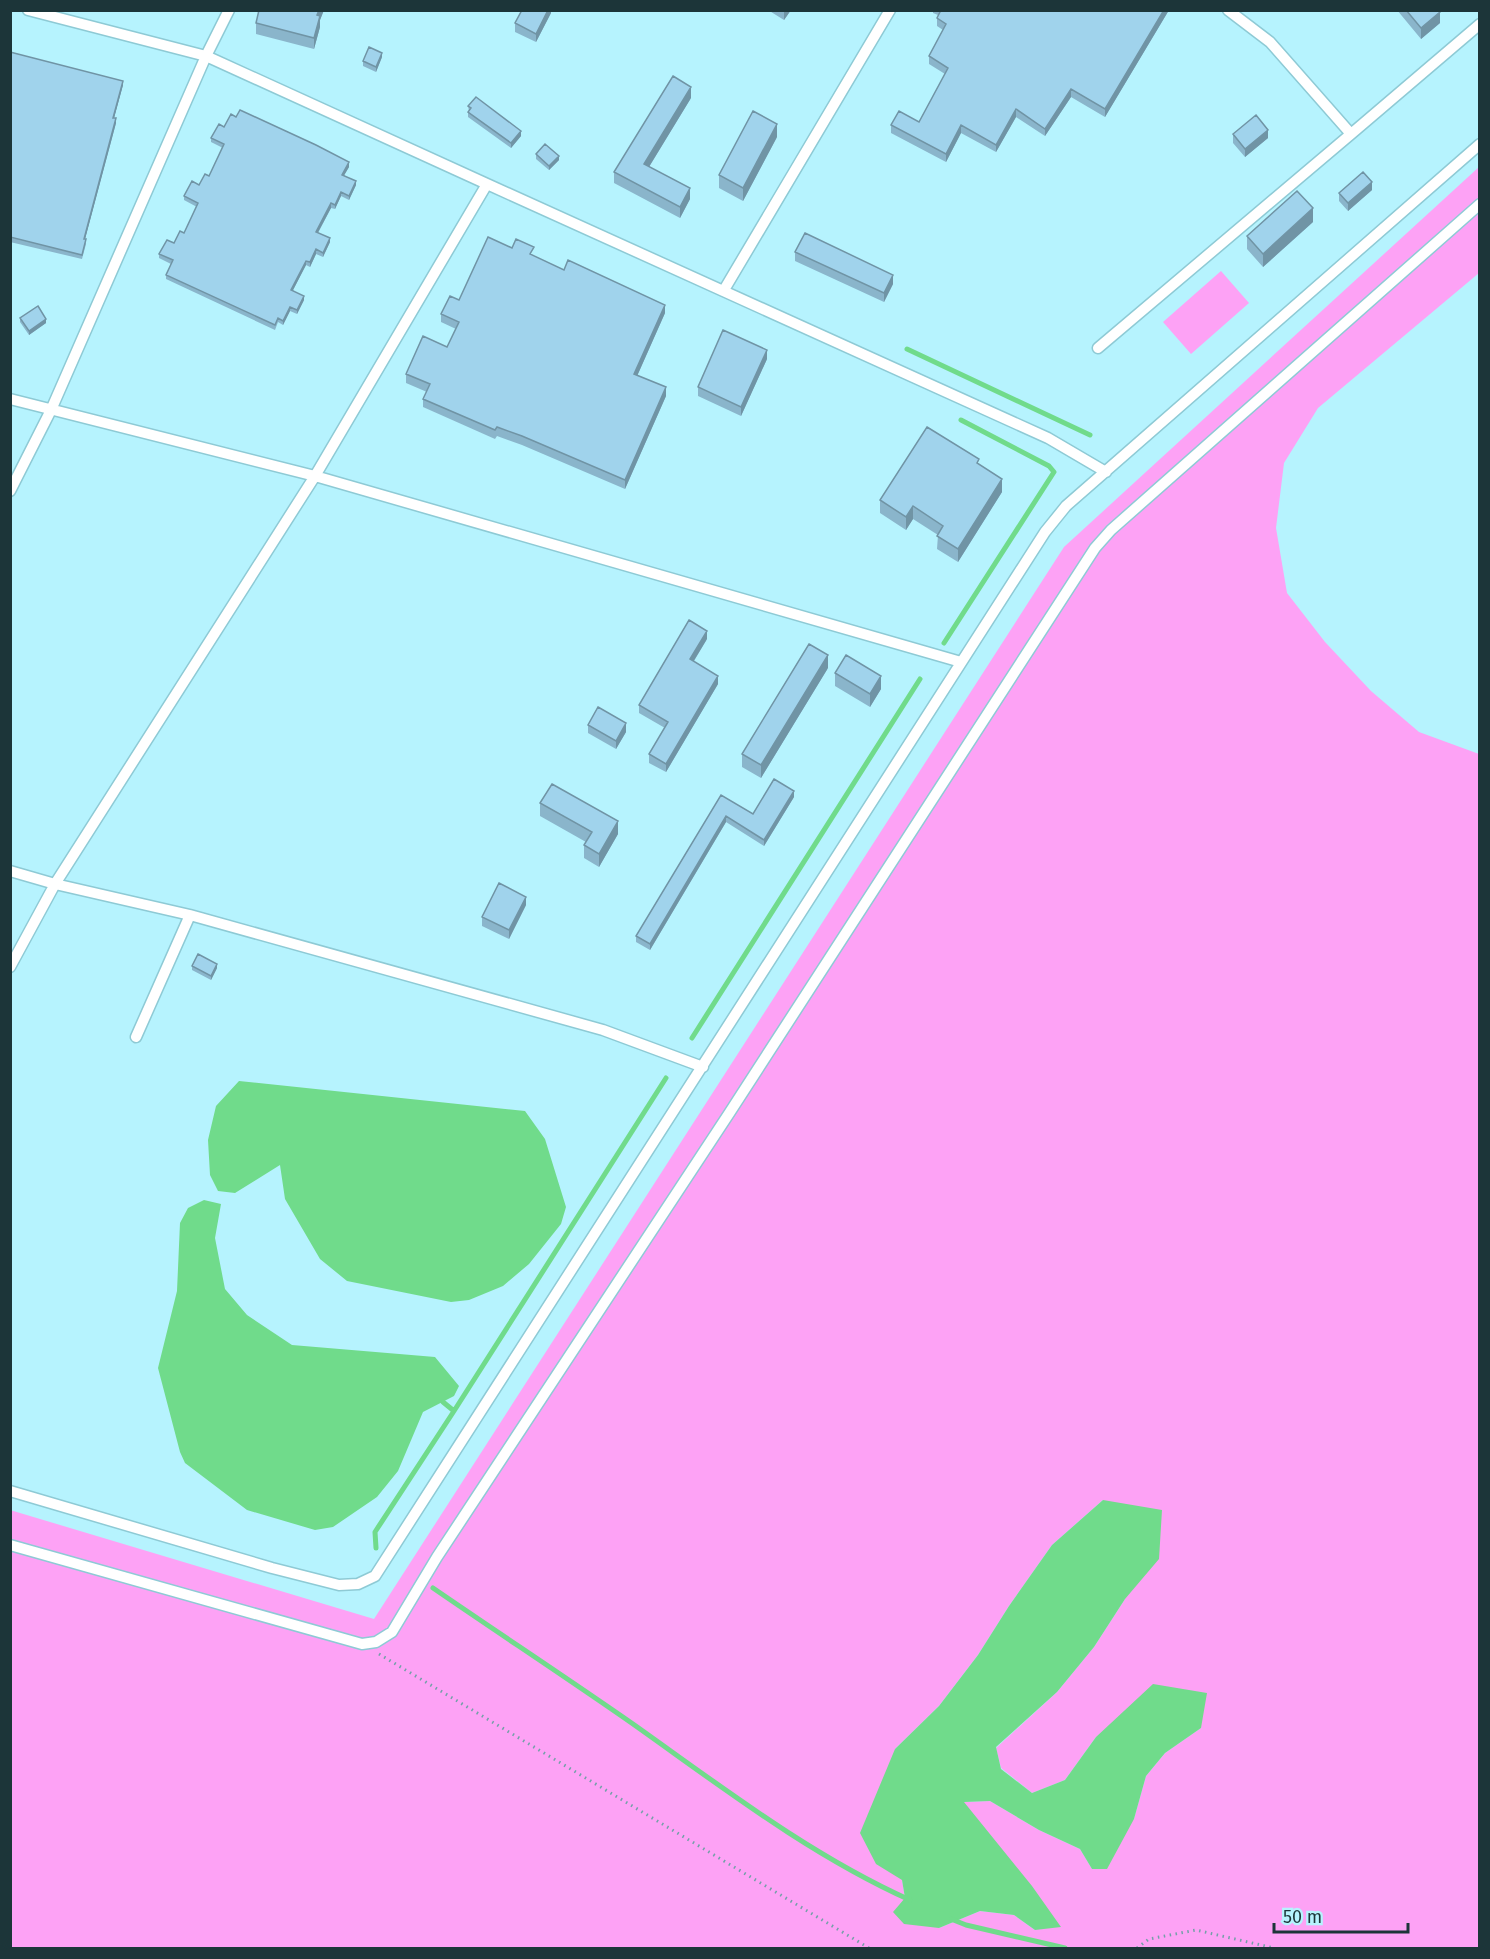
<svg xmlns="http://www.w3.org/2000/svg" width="1490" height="1959" viewBox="0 0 1490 1959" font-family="'Fira Sans',sans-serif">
<rect width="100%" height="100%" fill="#b6f3fe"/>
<path fill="#fda2f5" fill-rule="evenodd" d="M1479 167V273L1318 408 1284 463 1276 528 1287 593 1325 642 1371 691 1419 732 1479 754V1948H11L10 1510 374 1619 1064 547ZM1103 1500 1125 1599 1094 1647 1057 1692 996 1748 1001 1768 1032 1793 1065 1780 1096 1737 1201 1728 1165 1753 1146 1776 1134 1819 1092 1869 1080 1849 1039 1830 990 1801 963 1802 991 1838 1035 1930 1014 1915 980 1911 939 1928 905 1898 902 1880 895 1749 939 1706 978 1655 1009 1606 1052 1545Z
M1221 271 1249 303 1191 354 1163 322Z"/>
<path fill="#70db8b" d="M239 1081 525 1111 545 1139 566 1207 561 1224 529 1264 503 1286 469 1300 451 1302 347 1281 320 1259 285 1199 280 1165 235 1193 218 1191 210 1175 208 1140 216 1106Z
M204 1200 221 1204 215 1238 225 1289 247 1315 292 1345 435 1357 459 1386 454 1396 423 1412 398 1471 377 1497 333 1527 315 1530 247 1510 185 1463 180 1452 158 1368 177 1291 180 1223 188 1208Z
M1103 1500 1162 1510 1159 1559 1125 1599 1094 1647 1057 1692 996 1747 1001 1769 1032 1793 1065 1780 1096 1737 1153 1684 1207 1693 1201 1728 1165 1753 1146 1776 1134 1819 1107 1869H1092L1080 1849 1039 1830 990 1801 964 1802 1032 1886 1061 1927 1035 1930 1014 1915 980 1911 939 1928 904 1924 893 1912 905 1898 902 1880 876 1864 860 1833 895 1749 939 1706 978 1655 1009 1606 1052 1545Z"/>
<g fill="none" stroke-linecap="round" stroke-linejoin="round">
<path stroke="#70db8b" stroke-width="5" d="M907 349 1090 435
M944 643 1054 472 1049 466 961 420
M692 1038 920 679
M443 1402 454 1411
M376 1548 375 1532 454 1411 666 1078
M433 1588C500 1634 567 1678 633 1724 722 1787 810 1855 910 1900
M951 1919 966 1925 1065 1948"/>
<defs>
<path id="service" d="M1351 134 1480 24
M487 184 1048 438 1106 472
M724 290 890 10
M1098 348 1351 134 1270 42 1228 10
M10 399 315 476 961 662
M10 491 51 410 206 56 229 10
M10 871 55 884 190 915 603 1030 703 1067
M10 967 55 884 315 476 487 184 206 56 28 10
M136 1037 190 915
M10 1491 272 1568 339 1585 358 1584 375 1576 1045 532 1066 506 1480 144
M10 1545 362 1644 376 1642 392 1632 437 1557 730 1112 1095 548 1111 530 1480 204"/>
</defs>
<use href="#service" stroke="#8ecad5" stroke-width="13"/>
<path stroke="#73a0a8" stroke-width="3" stroke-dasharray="1.5 4.5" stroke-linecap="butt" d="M379 1654 869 1948
M1137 1948 1149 1939 1196 1930 1274 1948"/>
<use href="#service" stroke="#fff" stroke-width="10"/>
</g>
<path fill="#8ab5cb" d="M259 10H324L320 20V27L314 49 256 34V23Z
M551 10V13L536 42 515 32V23Z
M768 10H791L784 20Z
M933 10H1169L1105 117 1071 97 1045 136 1016 117 996 152 961 133 946 162 891 133V125L919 122 945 74 929 64V56L943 30 937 26V18L938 15 933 13Z
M1397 10H1438L1440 23 1421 39Z
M10 52 123 85 114 118 116 123 85 239 86 244 82 259 10 242Z
M382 57 376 72 363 66V61Z
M691 98 649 167 690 199 680 218 614 183V172Z
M468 106 521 136 511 148 468 117V112L469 111Z
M224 127 349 167 344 175 356 185 349 200 341 196 335 209 331 208 318 233 330 242 323 257 316 254 310 267 306 265 293 290 304 300 297 314 290 311 283 325 278 322 275 330 166 279V275L171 264 159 258V254L174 243 184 233 197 207 184 200V196L209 176 223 148 211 142V138Z
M1233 134 1268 138 1245 157 1233 143Z
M777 137 743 201 719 188V175Z
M536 154 559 160 549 170 536 159Z
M1372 190 1348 211 1339 201V193Z
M1313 222 1263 267 1247 249V236Z
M512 248 534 256 564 270 665 313 637 376 666 396 625 489 522 445 497 436 495 439 423 407V399L427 392 406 383V374L447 347 456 329 441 322V314L459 300Z
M795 252 893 284 884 302 795 261Z
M20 318 46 323 29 335 20 322Z
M767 359 741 416 698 396V387Z
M979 464 1002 492 958 562 937 549 938 535 913 519 906 530 880 513V500Z
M707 639 694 661 718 684 666 772 649 763V754L665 728 639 713V705Z
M828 668 761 778 742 767V754Z
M835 673 881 689 870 707 835 686Z
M588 725 626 732 616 749 588 733Z
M721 795 753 814 794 797 764 846 726 822 650 950 636 942V936Z
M540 803 618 834 599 867 584 858V845L586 842 540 816Z
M526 905 509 939 482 926V917Z
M192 966 217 968 211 980 192 970Z"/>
<path fill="#7094a5" d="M319 10H324L320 20V27L314 49V38L317 15Z
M548 10H551V13L536 42V34Z
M784 10H791L784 20Z
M1164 10H1169L1105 117V109Z
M1440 12V23L1421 39V28Z
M382 53V57L376 72V67Z
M123 81V85L113 122V118Z
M691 87V98L644 175V164Z
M1071 89V97L1045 136V129Z
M1016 109V117L996 152V145Z
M116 118V123L84 243V239Z
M777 124V137L743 201V188Z
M961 125V133L946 162V154Z
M1268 130V138L1245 157V149Z
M521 131V136L511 148V143Z
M559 156V160L549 170V166Z
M349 162V167L342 179V175Z
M356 181V185L349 200V196Z
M1372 182V190L1348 211V203Z
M690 188V199L680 218V207Z
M341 192V196L335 209V205Z
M331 203V208L316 236V232Z
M1313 208V222L1263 267V254Z
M330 238V242L323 257V253Z
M316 249V254L310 267V262Z
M306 261V265L291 294V290Z
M893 275V284L884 302V293Z
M304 296V300L297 314V310Z
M665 305V313L634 383V374Z
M290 307V311L283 325V321Z
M46 319V323L29 335V331Z
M767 350V359L741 416V407Z
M666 387V396L625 489V480Z
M1002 479V492L958 562V549Z
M913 506V519L906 530V517Z
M707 631V639L690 667V659Z
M828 655V668L761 778V765Z
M718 676V684L666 772V764Z
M881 676V689L870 707V694Z
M626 723V732L616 749V741Z
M794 791V797L764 846V840Z
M726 816V822L650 950V944Z
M618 821V834L599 867V854Z
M526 897V905L509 939V930Z
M217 964V968L211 980V976Z"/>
<path fill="#a0d3ec" stroke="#7094a5" stroke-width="1.5" d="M259 10H319L317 15 320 16 314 38 256 23Z
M522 10H548L536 34 515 23Z
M941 10H1164L1105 109 1071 89 1045 129 1016 109 996 145 961 125 946 154 891 125 899 111 919 122 948 68 929 56 946 24 937 18Z
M1406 10H1438L1440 12 1421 28Z
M369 47 382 53 376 67 363 61Z
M10 52 123 81 113 118H116L84 239H86L82 255 10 237Z
M673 76 691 87 644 164 690 188 680 207 614 172Z
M476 97 521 131 511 143 468 112 471 108 468 106Z
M240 110 316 145 349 162 342 175 356 181 349 196 341 192 335 205 331 203 316 232 330 238 323 253 316 249 310 262 306 261 291 290 304 296 297 310 290 307 283 321 278 318 275 325 166 275 173 260 159 254 167 240 174 243 180 231 184 233 198 203 184 196 192 181 199 185 205 174 209 176 224 144 211 138 219 124 224 127 231 114 236 117Z
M753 111 777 124 743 188 719 175Z
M1256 115 1268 130 1245 149 1233 134Z
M545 144 559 156 549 166 536 154Z
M1363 172 1372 182 1348 203 1339 193Z
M1297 191 1313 208 1263 254 1247 236Z
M805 233 893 275 884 293 795 252Z
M488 237 512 248 516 239 534 247 530 254 564 270 568 260 665 305 634 374 666 387 625 480 522 436 497 427 495 430 423 399 430 384 406 374 423 336 447 347 459 322 441 314 450 296 459 300Z
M38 306 46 319 29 331 20 318Z
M723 330 767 350 741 407 698 387Z
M927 427 979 459 977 463 1002 479 958 549 937 536 943 526 913 506 906 517 880 500Z
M689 620 707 631 690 659 718 676 666 764 649 754 668 722 639 705Z
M809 644 828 655 761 765 742 754Z
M846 655 881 676 870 694 835 673Z
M598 707 626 723 616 741 588 725Z
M774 779 794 791 764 840 726 816 650 944 636 936 721 795 753 814Z
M552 784 618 821 599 854 584 845 592 832 540 803Z
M499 883 526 897 509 930 482 917Z
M198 954 217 964 211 976 192 966Z"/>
<rect width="1490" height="1959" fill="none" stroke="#1c3539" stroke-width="24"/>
<path d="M1274 1923v9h134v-9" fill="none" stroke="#1c3539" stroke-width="3"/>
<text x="1283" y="1923" font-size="18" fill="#1c3539" stroke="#b6f3fe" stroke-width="4.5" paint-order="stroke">50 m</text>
</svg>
